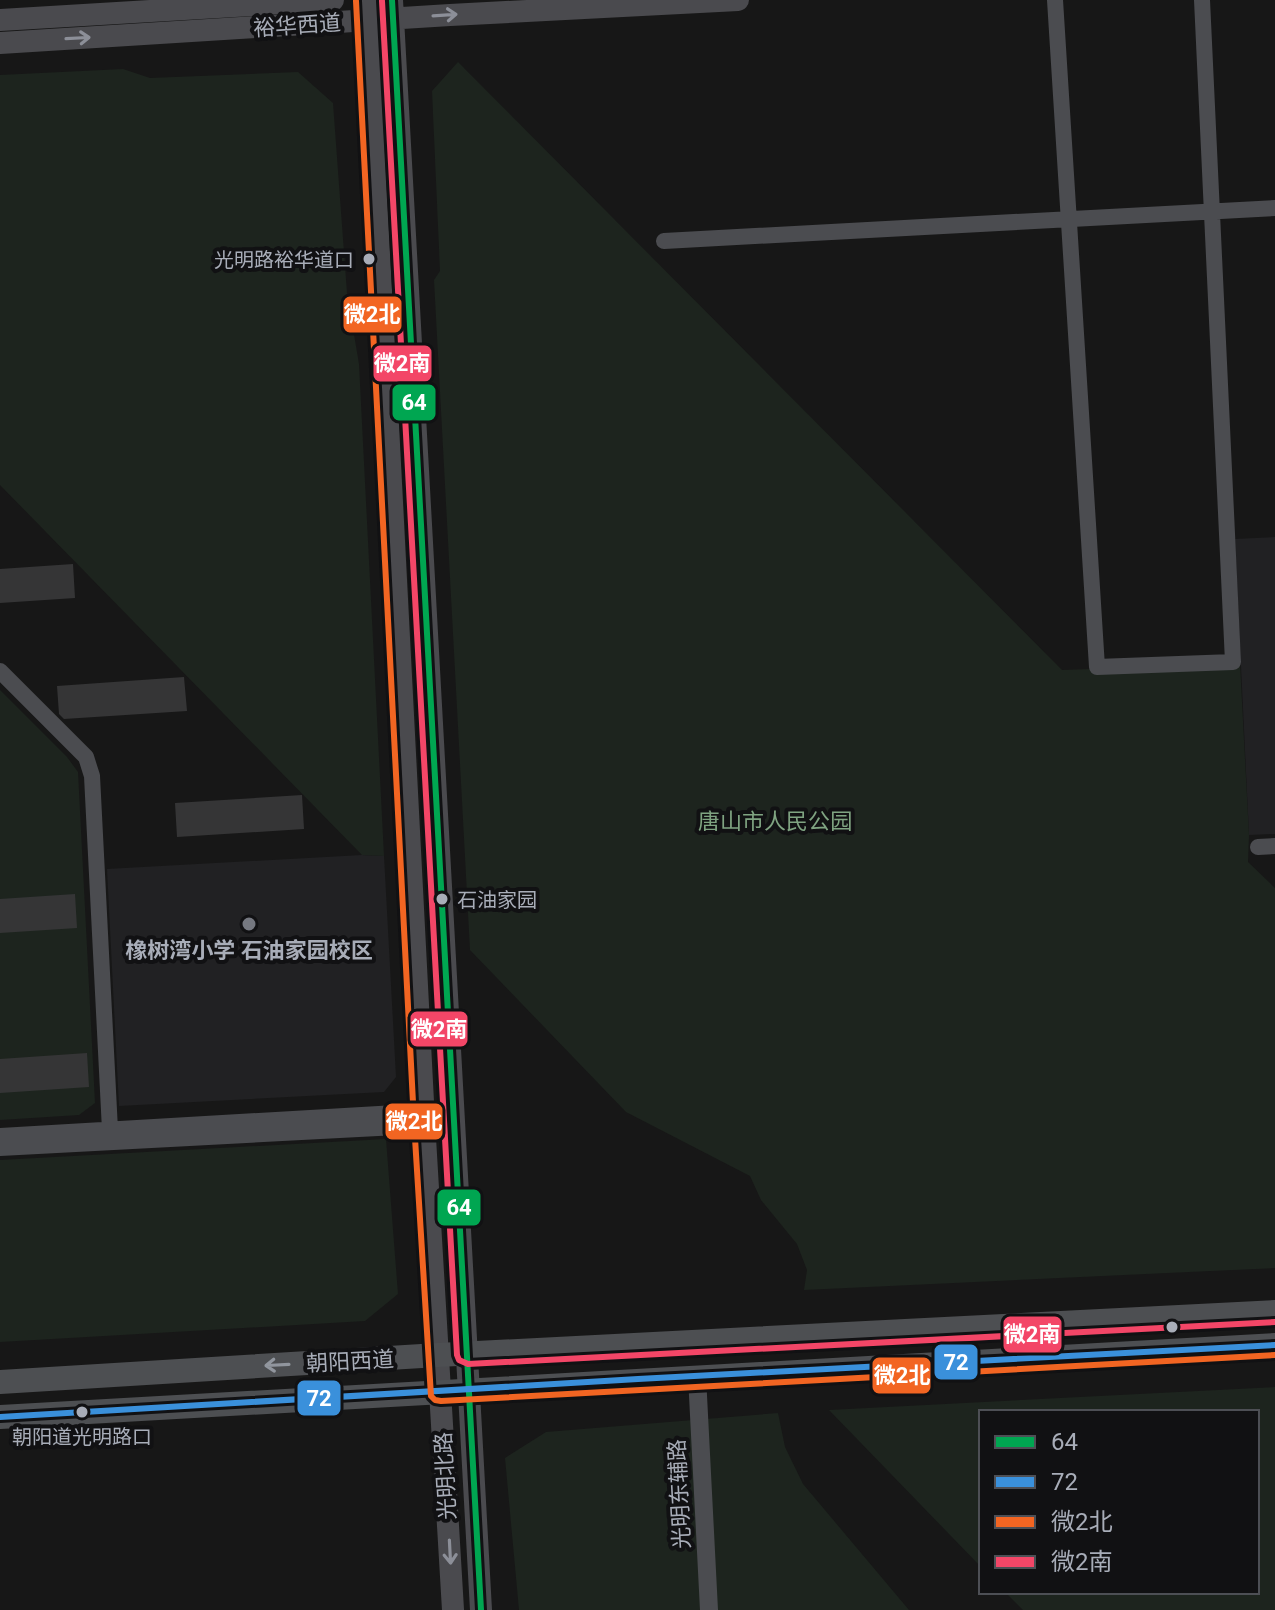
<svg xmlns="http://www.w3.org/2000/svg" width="1275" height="1610" viewBox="0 0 1275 1610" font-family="Roboto,'Noto Sans SC',sans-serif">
<rect width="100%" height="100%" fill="#171717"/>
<path fill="#212123" d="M1275 537V834L1249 835 1235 539Z
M362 855 384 856 396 1077 384 1092 119 1106 107 869Z"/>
<path fill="#1d241e" d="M458 62 1062 670 1240 664 1249 835 1248 862 1275 888V1268L804 1290 807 1270 797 1244 761 1200 750 1176 626 1112 470 950 434 280 440 271 432 91Z
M123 69 150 78 298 72 333 103 347 293 359 364 384 856 362 855 0 485V75Z
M0 690 67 757 78 772 95 1103 79 1115 0 1120Z
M386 1139 398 1294 365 1321 0 1342V1160Z
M1275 1387V1610H1023L1005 1592H1257V1412H981V1567L829 1410Z
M778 1413 785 1447 803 1484 909 1610H519L505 1458 546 1432Z"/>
<path fill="#353536" d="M73 564 75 598 0 603V569Z
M184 677 187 711 64 719 59 714 57 686Z
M302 795 304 829 177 837 175 803Z
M75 894 77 928 0 933V899Z
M87 1053 89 1087 0 1093V1059Z"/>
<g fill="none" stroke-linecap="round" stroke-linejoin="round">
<path stroke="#4b4c50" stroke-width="16" d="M1055 0 1097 667 1233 662 1202 0
M664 241 1275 208
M0 671 86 757 92 776 110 1130
M1258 847 1275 846
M0 1136 396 1113 424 1121
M0 1148 397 1127 419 1122"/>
<path stroke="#4b4c50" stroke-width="18" d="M697 1376 709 1610"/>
<path stroke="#4a4a4e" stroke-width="22" d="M366 0 424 1121 453 1610
M392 0 481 1610
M0 20 333 0
M0 43 450 15 738 0"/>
<path stroke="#4d4f52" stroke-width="24" d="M0 1382 438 1355 1275 1312
M0 1417C425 1390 850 1367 1275 1345"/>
<defs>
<path id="bus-1" d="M392 0 481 1610"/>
<path id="bus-2" d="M0 1417 638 1379 1275 1345"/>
<path id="bus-3" d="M356 1 414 1122 431 1396 435 1400 441 1401 1275 1355"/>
<path id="bus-4" d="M382 1 457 1355 459 1360 468 1364 1275 1322"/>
</defs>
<use href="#bus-1" stroke="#111113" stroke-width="12"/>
<use href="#bus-2" stroke="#111113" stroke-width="12"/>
<use href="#bus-3" stroke="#111113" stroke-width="12"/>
<use href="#bus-4" stroke="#111113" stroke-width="12"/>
<use href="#bus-1" stroke="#00a651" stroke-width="6"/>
<use href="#bus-2" stroke="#3a90db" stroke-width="6"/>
<use href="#bus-3" stroke="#f26522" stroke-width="6"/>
<use href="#bus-4" stroke="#f34667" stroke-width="6"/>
</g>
<defs><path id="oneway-shaft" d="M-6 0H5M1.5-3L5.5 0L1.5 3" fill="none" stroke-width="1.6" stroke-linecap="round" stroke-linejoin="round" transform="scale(2)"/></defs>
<g stroke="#8c8f98">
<use href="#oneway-shaft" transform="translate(445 15) rotate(-4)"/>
<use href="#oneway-shaft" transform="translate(78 38) rotate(-3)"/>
<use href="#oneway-shaft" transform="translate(450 1552) rotate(87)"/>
</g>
<use stroke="#91969e" href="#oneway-shaft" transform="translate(277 1365) rotate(177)"/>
<g fill="#a8adb8" stroke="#111113" stroke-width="3">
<circle cx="369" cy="259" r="7"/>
<circle cx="442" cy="899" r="7"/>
<circle cx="1172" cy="1327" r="7"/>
<circle cx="82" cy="1412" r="7"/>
</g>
<circle fill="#757880" stroke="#111113" stroke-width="3" cx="249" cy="924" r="8"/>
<g text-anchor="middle" stroke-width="8" stroke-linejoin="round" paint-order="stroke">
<g font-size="20" fill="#a8adb8" stroke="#111113" text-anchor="end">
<text x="354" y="267">光明路裕华道口</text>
<text x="457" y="907" text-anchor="start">石油家园</text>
<text x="82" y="1444" text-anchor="middle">朝阳道光明路口</text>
</g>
<g font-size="22" fill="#a8adb8" stroke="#111113">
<text transform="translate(297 25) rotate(-4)" y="8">裕华西道</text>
<text transform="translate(350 1361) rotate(-3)" y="8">朝阳西道</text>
<text transform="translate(445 1476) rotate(-93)" y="8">光明北路</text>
<text transform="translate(679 1494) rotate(-93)" y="8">光明东辅路</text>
</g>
<g font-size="22" fill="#7fa381" stroke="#111113">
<text x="775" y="829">唐山市人民公园</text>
</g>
<g font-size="22" font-weight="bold" fill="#a8adb8" stroke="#111113">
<text x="249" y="958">橡树湾小学 石油家园校区</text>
</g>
</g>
<g stroke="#111113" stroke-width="3">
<rect x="342" y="295" width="61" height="39" rx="8" fill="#f26522"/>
<rect x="372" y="344" width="61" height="39" rx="8" fill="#f34667"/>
<rect x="391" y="383" width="46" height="39" rx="8" fill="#00a651"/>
<rect x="409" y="1010" width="60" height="38" rx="8" fill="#f34667"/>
<rect x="384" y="1102" width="60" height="39" rx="8" fill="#f26522"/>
<rect x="436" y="1188" width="46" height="39" rx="8" fill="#00a651"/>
<rect x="1002" y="1315" width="61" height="39" rx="8" fill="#f34667"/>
<rect x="933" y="1343" width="46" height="38" rx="8" fill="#3a90db"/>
<rect x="871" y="1356" width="61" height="39" rx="8" fill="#f26522"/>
<rect x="296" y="1379" width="46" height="38" rx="8" fill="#3a90db"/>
</g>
<g font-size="22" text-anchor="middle" font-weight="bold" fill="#fff">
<text x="372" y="322">微2北</text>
<text x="402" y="371">微2南</text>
<text x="414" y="410">64</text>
<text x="439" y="1037">微2南</text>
<text x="414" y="1129">微2北</text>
<text x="459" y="1215">64</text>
<text x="1032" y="1342">微2南</text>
<text x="956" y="1370">72</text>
<text x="902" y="1383">微2北</text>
<text x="319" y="1406">72</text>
</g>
<rect x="979" y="1410" width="280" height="184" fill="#111113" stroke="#4d4f55" stroke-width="2"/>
<rect x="995" y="1436" width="40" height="12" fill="#00a651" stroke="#4d4f55" stroke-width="2"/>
<text x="1051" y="1450" font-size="24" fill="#a8adb8">64</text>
<rect x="995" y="1476" width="40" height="12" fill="#3a90db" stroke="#4d4f55" stroke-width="2"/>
<text x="1051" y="1490" font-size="24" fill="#a8adb8">72</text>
<rect x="995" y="1516" width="40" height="12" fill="#f26522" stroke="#4d4f55" stroke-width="2"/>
<text x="1051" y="1530" font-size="24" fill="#a8adb8">微2北</text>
<rect x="995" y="1556" width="40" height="12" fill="#f34667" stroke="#4d4f55" stroke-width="2"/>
<text x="1051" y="1570" font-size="24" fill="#a8adb8">微2南</text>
</svg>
